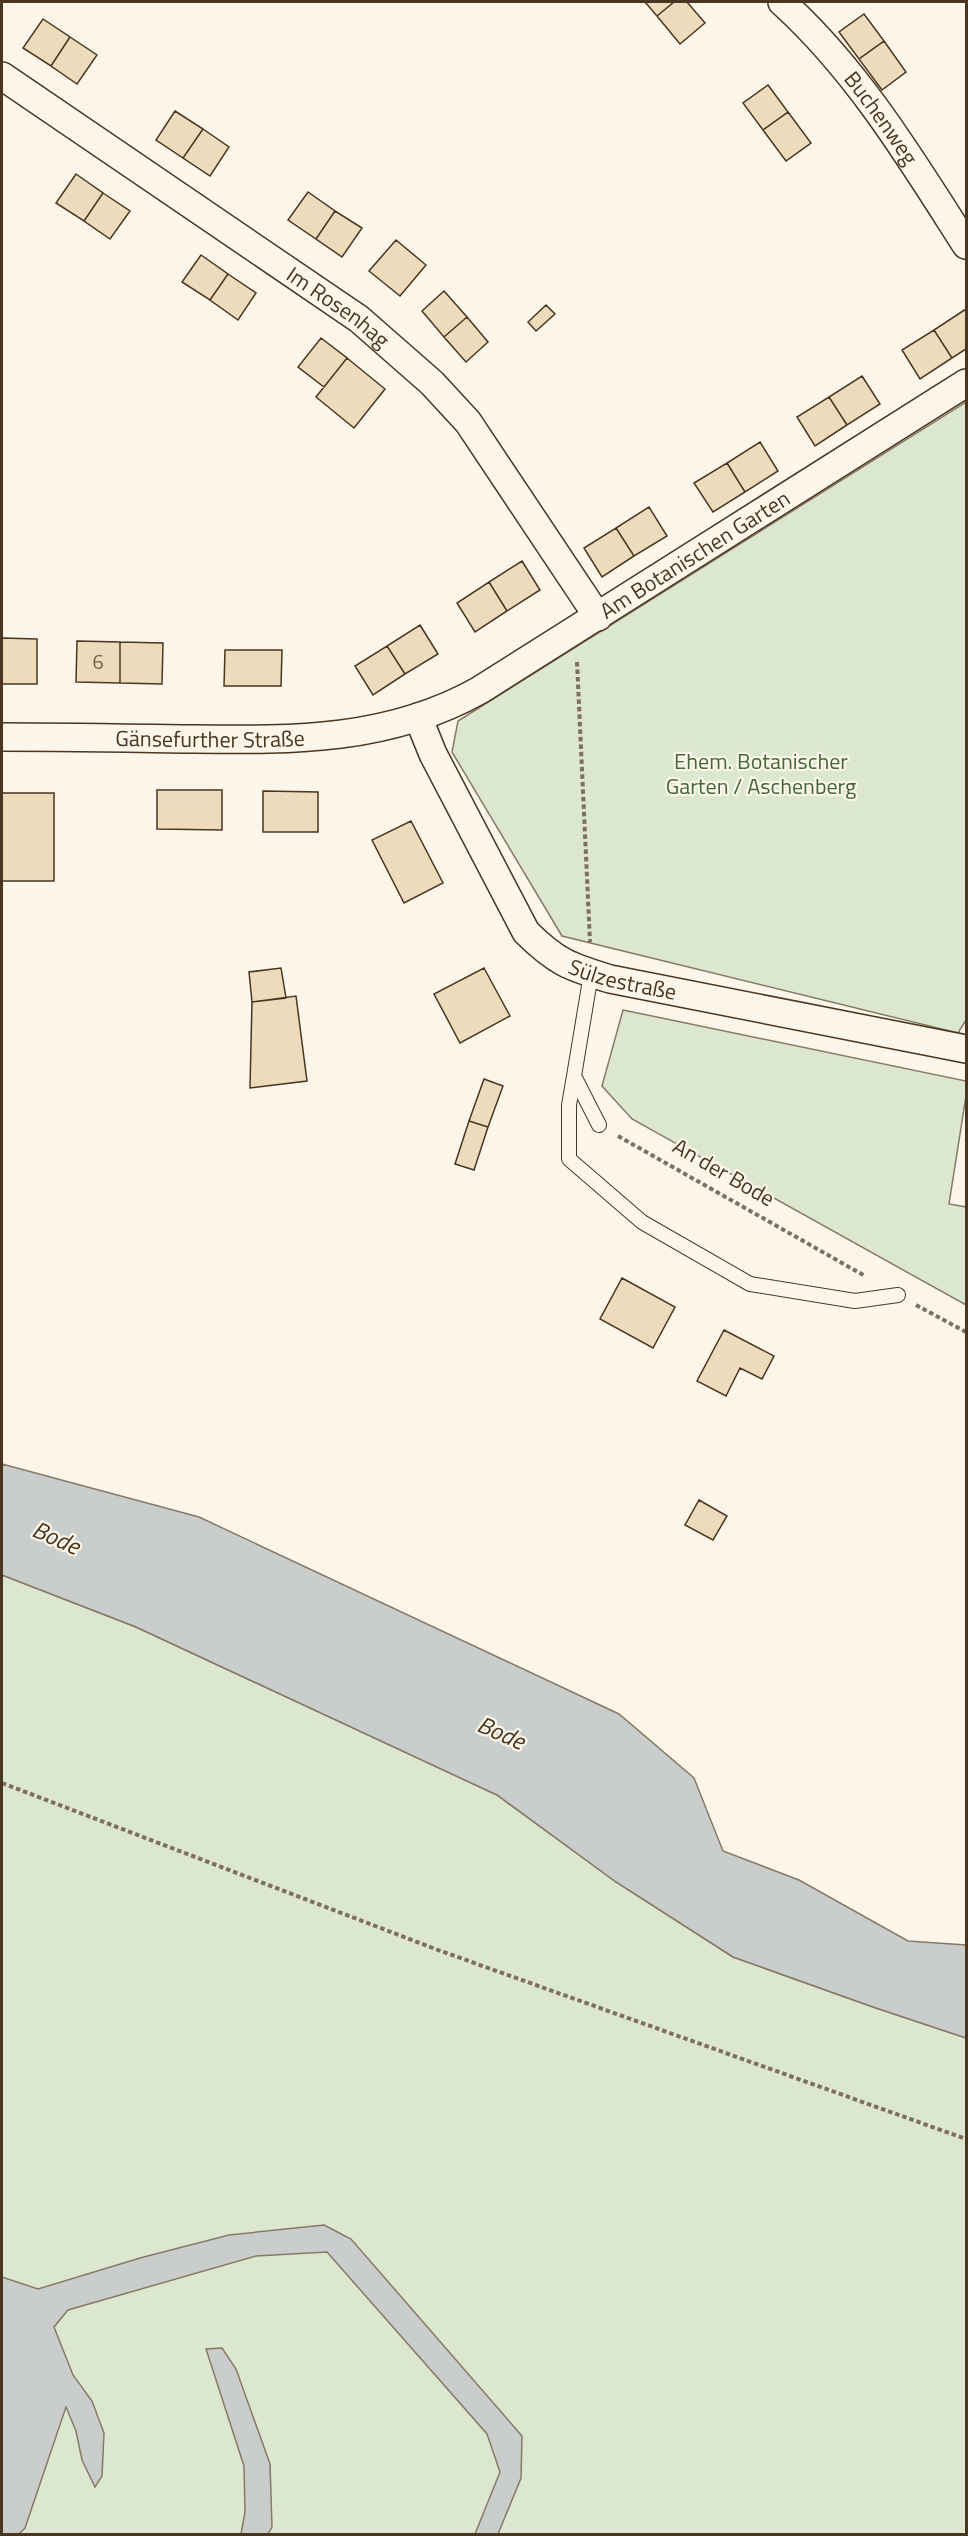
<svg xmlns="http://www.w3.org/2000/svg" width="968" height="2536" viewBox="0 0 968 2536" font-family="'Titillium Web',sans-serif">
<rect width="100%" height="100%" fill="#fbf6e9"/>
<path fill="#dce7d0" stroke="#887966" stroke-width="1.5" d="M966 402V1020L958 1033 562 936 452 752 458 721Z
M623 1010 966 1081V1096L949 1204 966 1207V1305L632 1119 602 1086Z
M2 1575 136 1627 497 1795 616 1882 733 1957 873 2007 966 2038V2534H2Z"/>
<path fill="#c9cecd" stroke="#887966" stroke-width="1.5" d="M2 1464 199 1517 619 1714 694 1778 723 1851 799 1880 908 1941 966 1945V2038L873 2007 733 1957 616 1882 497 1795 136 1627 2 1575Z
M324 2225 351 2239 522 2436 521 2478 498 2534H475L500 2472 487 2434 327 2252 256 2256 68 2310 54 2327 73 2375 92 2401 104 2433 102 2476 95 2487 82 2460 76 2431 66 2407 25 2528 19 2534H2V2277L38 2289 140 2258 229 2235Z
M222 2348 236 2369 270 2464 272 2527 268 2534H241L245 2512 244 2466 206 2349Z"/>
<path fill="#ecdcbc" stroke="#4a3520" stroke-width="1.5" d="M645 2H674L657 16Z
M674 2H687L705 23 680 44 657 16Z
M864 14 884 41 859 59 839 32Z
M43 19 70 37 51 66 23 48Z
M70 37 97 55 77 84 51 66Z
M884 41 906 72 882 90 859 59Z
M768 85 788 112 763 130 743 103Z
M175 111 203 129 183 158 156 140Z
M788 112 811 143 786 161 763 130Z
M203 129 229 147 210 176 183 158Z
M76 174 103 193 84 221 56 203Z
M308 192 335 211 316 239 288 220Z
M103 193 130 211 110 239 84 221Z
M335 211 362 228 342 257 316 239Z
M396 240 426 265 400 296 369 271Z
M201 255 228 274 210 300 182 282Z
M228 274 256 293 238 320 210 300Z
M444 291 467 317 444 337 422 311Z
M546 305 555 314 536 331 528 322Z
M966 309V349L952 358 934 330Z
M467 317 488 342 466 362 444 337Z
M934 330 952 358 920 379 902 350Z
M321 338 347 358 324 387 298 367Z
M347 358 385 389 354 428 316 397Z
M862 376 880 404 847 425 829 397Z
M829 397 847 425 815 446 797 417Z
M760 442 778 471 745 492 727 463Z
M727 463 745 492 713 512 694 483Z
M649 507 667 536 634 556 616 528Z
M616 528 634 556 602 577 584 548Z
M522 561 540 590 507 611 489 582Z
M489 582 507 611 475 632 457 603Z
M420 625 438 654 405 674 387 646Z
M2 638 37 639V684H2Z
M77 641 120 642V683L76 682Z
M120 642 163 643 162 684 120 683Z
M387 646 405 674 373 695 355 666Z
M225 650H282L281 686H224Z
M157 790H222V830L157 829Z
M263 791 318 792V832H263Z
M2 793H54V881H2Z
M411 821 443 883 404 903 372 840Z
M281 968 286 998 252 1002 249 972Z
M484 968 510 1016 460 1043 434 994Z
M296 996 307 1081 250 1088 252 1002Z
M484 1079 503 1086 488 1127 469 1121Z
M469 1121 488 1127 474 1170 455 1164Z
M622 1278 675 1307 653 1348 600 1319Z
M724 1330 774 1356 762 1379 740 1368 726 1396 697 1381Z
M699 1500 727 1516 713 1540 685 1525Z"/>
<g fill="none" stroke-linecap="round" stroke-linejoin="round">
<defs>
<path id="service" d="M591 974 574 1076 599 1125
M574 1076 569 1105V1159L642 1222 750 1284 855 1301 898 1295"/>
<g id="minor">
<path id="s1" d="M782 2C858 71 911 159 966 245"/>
<path id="s2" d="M2 76 359 319 432 383 468 422 598 617"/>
<path id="s3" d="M418 717 433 754 526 932C556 962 570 967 610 979L966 1049"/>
<path id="s4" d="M2 737C62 737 123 738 183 739 287 740 386 743 480 690L966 383"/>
</g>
</defs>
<use href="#service" stroke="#4a3520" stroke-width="16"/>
<use href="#minor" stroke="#4a3520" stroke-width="30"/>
<path stroke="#7f6f5c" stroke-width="4" stroke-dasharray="4.5 3" stroke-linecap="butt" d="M577 662 590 942
M618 1136 865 1276
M916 1305 966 1332
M2 1783 438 1950 966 2139"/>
<use href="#service" stroke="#fbf6e9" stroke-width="14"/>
<use href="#minor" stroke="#fbf6e9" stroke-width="27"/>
</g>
<g text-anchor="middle" stroke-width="4.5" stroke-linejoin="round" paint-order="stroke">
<g font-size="20" fill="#725f47">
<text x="98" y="669">6</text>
</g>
<g font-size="22" fill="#4a3520" stroke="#fbf6e9">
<text dy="8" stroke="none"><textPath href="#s1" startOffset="153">Buchenweg</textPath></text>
<text dy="8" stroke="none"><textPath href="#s2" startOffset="408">Im Rosenhag</textPath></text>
<text dy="8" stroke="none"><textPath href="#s4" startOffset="740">Am Botanischen Garten</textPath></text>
<text dy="8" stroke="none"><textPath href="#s4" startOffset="208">Gänsefurther Straße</textPath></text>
<text dy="8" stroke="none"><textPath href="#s3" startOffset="351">Sülzestraße</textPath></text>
<text transform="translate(724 1172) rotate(30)" y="8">An der Bode</text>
</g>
<g font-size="22" fill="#436837" stroke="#fbf6e9">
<text x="761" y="769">Ehem. Botanischer<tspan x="761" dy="25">Garten / Aschenberg</tspan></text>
</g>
<g font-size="24" font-style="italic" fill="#4a3520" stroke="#fbf6e9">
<text transform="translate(56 1538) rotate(24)" y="8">Bode</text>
<text transform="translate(501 1733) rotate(24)" y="8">Bode</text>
</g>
</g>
<rect width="968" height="2536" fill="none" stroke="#4a3520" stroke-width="6"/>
</svg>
